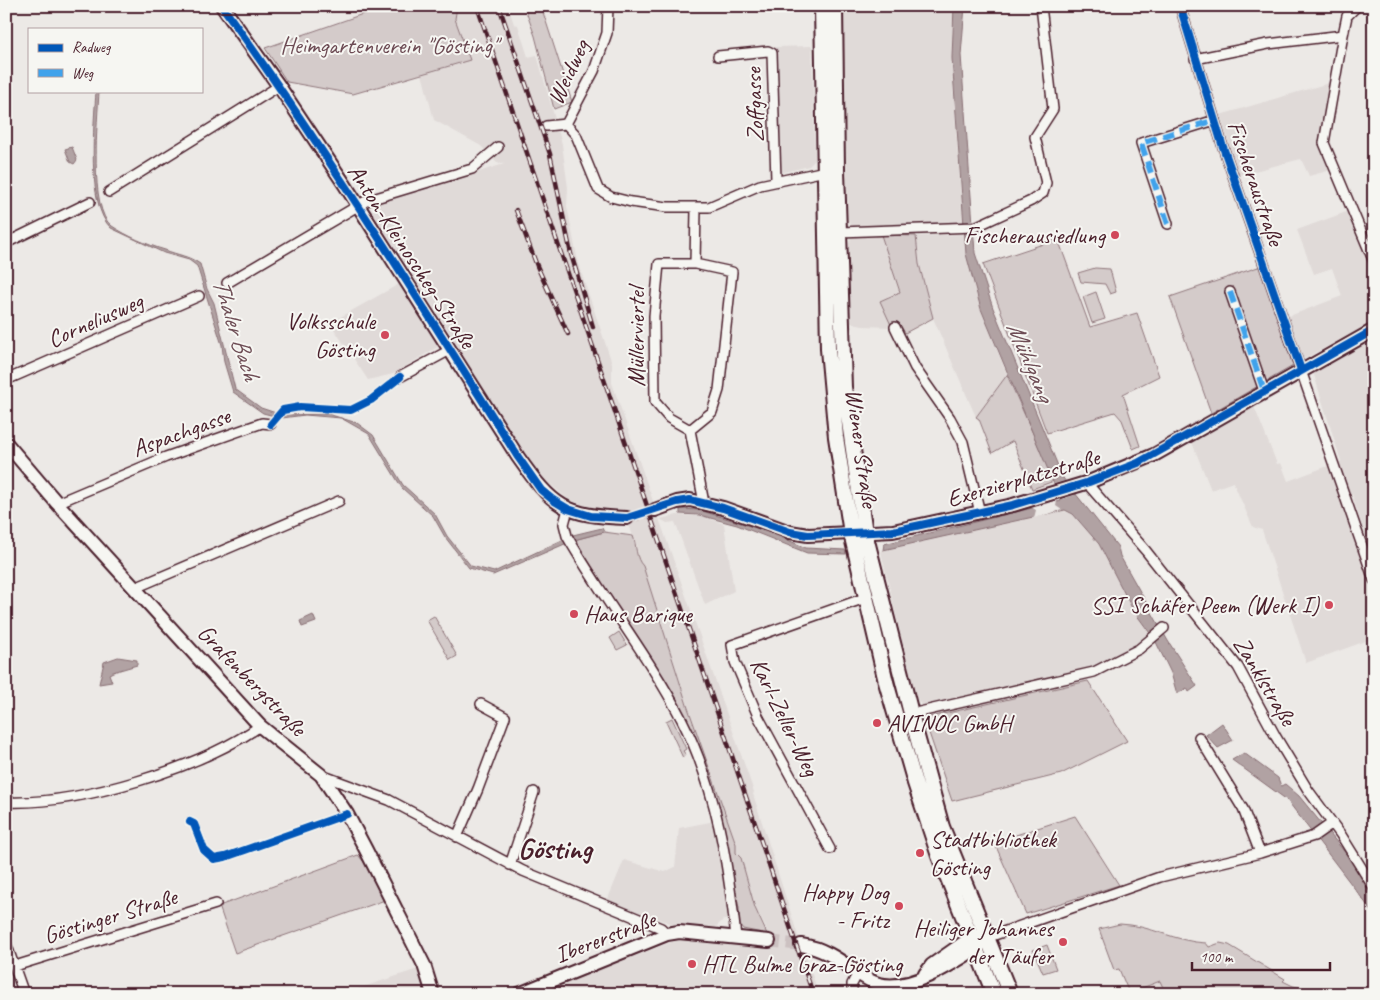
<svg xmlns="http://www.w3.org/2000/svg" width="1380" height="1000" viewBox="0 0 1380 1000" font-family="Caveat,sans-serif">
<rect width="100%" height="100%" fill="#ece9e6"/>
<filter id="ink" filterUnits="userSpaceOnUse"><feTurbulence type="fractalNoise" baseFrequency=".02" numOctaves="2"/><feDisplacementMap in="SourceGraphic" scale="10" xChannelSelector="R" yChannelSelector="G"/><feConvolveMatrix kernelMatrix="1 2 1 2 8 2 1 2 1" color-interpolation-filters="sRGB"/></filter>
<g filter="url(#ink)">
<path fill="#e0dad8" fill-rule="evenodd" d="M457 6H508L514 24 518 25 528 57 537 55 562 144 568 188 567 206 574 242 579 266 612 363V383L754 792 753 794 798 936 819 994H536L680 939 771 948 765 926 755 908 741 858 736 853V844L687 705 643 566 638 562 637 547 623 509 611 510 585 506 568 499 540 476 524 457 443 322 372 212 376 204 504 164 497 163 481 146 434 120 422 74 469 60 455 19Z
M842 6H954L952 32 953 85 963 224 855 229 848 221Z
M812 46 815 160 809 166 781 173 777 168 776 47Z
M1329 83 1321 139 1331 170 1309 176 1301 159 1239 175 1220 115Z
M1349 211 1374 272V321L1306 358 1293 362 1279 320 1342 296 1332 268 1314 274 1297 230Z
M964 234 981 309 1007 375 976 417 933 318 919 264 916 236Z
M857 235H881L888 255 900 292 888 296 893 327 862 326 848 322 849 245 851 237Z
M399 284 439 346 393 374 368 380 330 323Z
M1374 337V638L1306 663 1262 530 1253 527 1233 482 1211 490 1191 440 1253 404 1277 464 1281 463 1288 481 1341 461 1313 372ZM1352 494 1367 541 1356 545 1340 499Z
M1060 510 1073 514 1099 544 1133 610 1151 636 1110 666 1101 662 1075 676 1088 680 1022 697 1003 789 952 801 925 721V711L915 696 881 552 883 550Z
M677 515 702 516 724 524 734 591 705 605 675 522 667 523 660 519Z
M721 814 739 908V921L723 920 716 927 678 926 607 901 624 860 665 872 675 867 679 828 710 822Z
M418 969 425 994H342Z
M1160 981 1166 994H1129Z"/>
<path fill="#d4cbca" stroke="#8f757a" d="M386 6H457L455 19 470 60 353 94 287 82 265 48Z
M524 6H541L572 102 554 109 535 36Z
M881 235 916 236 919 264 933 318 905 333 899 323 891 325 880 301 900 292Z
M1058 239 1090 327 1137 313 1159 376 1123 394 1140 446 1133 449 1122 420 1115 412 1047 433 983 264Z
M1261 266 1293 366 1211 413 1170 297Z
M1095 268 1110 269 1116 292 1110 294 1105 284 1081 282 1078 273Z
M1096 292 1105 319 1092 323 1083 297Z
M1007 375 1054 481 1032 489 1013 441 992 453 979 419 976 417Z
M604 532 633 536C637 546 635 558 643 566L687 705 736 844V853L741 858 755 908 767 934 743 929 740 925 739 908 721 814 700 747 669 688 585 555 583 556 574 540Z
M434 616 457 656 450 660 427 620Z
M619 632 627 645 617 650 610 638Z
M1088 681 1127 741 1061 774 952 801 925 721 930 717Z
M672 718 686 749 683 751 686 755 683 758 666 721Z
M1075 816 1119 885 1026 914 994 842Z
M358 855 370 869 385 900 235 953 219 906Z
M1120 924C1150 925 1176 942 1206 943L1209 947 1220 943 1229 945 1285 979 1283 981 1293 986 1329 994H1166L1160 981 1129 993 1119 969 1114 970 1099 929Z
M1047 945 1056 969 1043 973 1033 950Z"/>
<path fill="#b1a2a3" stroke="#886e73" d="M954 6H965L961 55 975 253 993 308 1063 478 1118 547 1120 556 1168 641 1197 686 1189 692 1187 688 1177 694 1171 673 1155 640 1133 610 1099 544 1073 514 1065 510 883 550 884 544 1061 501 981 309 966 254 952 58Z
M96 91H99C98 118 88 210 112 226 127 236 148 245 165 250 178 255 189 256 200 264L207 289 214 303 235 389 261 408 273 412 284 415 328 414 357 423 373 435 403 485 435 514 447 536 471 566 494 572 573 535 602 528 604 532 574 540 493 575 469 568 445 537 433 516 402 488 369 434 341 418 305 415 282 418 263 413 233 392 224 362 222 345 197 266 189 260 164 253 111 228C86 205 94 124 96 91Z
M72 147 77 160 74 164 70 162 65 149Z
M680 509 699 510 738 522 774 534 806 548 845 550 846 554 807 553 737 525 699 515 680 514Z
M313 615 316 622 302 627 300 621Z
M118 657 137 660V665L113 672 109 674 112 682 99 684 104 662Z
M1222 723 1233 740 1218 748 1206 735Z
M1244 753 1278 778 1281 786 1285 784 1299 796 1361 872 1374 869V871L1363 874 1374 891V914L1287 800 1232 760Z"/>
<path fill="#ece9e6" d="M1067 480 1075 495 1057 501 1056 506 1062 510 1034 518 1036 510 1031 507 1058 500 1053 484Z"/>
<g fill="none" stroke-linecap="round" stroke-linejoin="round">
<path stroke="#ccc1c1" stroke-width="12" stroke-dasharray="12 6" stroke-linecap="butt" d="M627 518 655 510
M769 941 801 945"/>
<defs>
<path id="street" d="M1180 6 1222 144 1374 580
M1343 35 1324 143 1374 262
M718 56 768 51 772 53 776 180
M1195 59 1268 44 1343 35 1347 16 1357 6
M566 124 594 71 607 33 608 6
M546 126 566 124 576 135 598 189 611 197 631 202 667 207H709L760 185 830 170
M109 192 279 86
M1168 224 1141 143 1215 120
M840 232 975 227 1031 201 1043 193 1046 183 1035 137 1053 109 1041 6
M6 243 90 202
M695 264 696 209
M227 283 366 201 472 169 498 147
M1230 292 1264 391
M895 327 915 368 950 418 963 442 980 513
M400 377 450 350
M6 380 199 296
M690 430 712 412 719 390 732 272 695 264H659L654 316 655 402 669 418 690 430 704 503
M1089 482 1091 488 1146 551 1238 667 1276 737 1308 790 1341 835 1374 888
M57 503 166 457 262 423 271 424
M568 509 564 524 567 536C603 599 649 656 682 720 716 787 728 863 736 937
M135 588 339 501
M911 714 1094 672 1139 649 1164 628
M1199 737 1243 809 1260 853
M321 775 389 800 523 871 661 928 667 934
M6 802C80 805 200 768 260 726
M457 837 478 789 505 717 481 704
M830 849 758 716 735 662 732 645 865 598
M510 865 534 792
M986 938 1160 877 1260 853 1314 836 1331 824
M6 943 24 994
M15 966 216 904
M852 994V984L858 973"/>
<path id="secondary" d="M222 6 279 86 345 185 518 457C553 507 565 516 627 518
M6 443 57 503 260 726 321 775 347 814 366 850 424 965 433 994
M655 510 677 502 690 500 723 508 790 532 808 535 893 531 1013 505 1089 482 1154 455 1374 330
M801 945C823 948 838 959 855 971 862 976 870 982 879 984 910 992 952 964 977 948L982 943
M925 974 932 965 972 937H980
M519 994 667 934 679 932 769 941"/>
<path id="primary" d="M822 6 828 349 836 437 851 533 886 682 915 783 939 856 994 994
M835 6 837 170 844 387 865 533 916 733 942 827 1010 994"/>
</defs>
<use href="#street" stroke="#4a1f2b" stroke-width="12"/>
<use href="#secondary" stroke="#4a1f2b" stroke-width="16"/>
<use href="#primary" stroke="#4a1f2b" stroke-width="18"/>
<use href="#street" stroke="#f6f6f2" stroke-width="9"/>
<use href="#secondary" stroke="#f6f6f2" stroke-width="12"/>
<use href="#primary" stroke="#f6f6f2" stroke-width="14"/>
<defs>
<path id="rail" d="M477 6 813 994
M499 6 550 154 571 254 593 327
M516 210 537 266 568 334"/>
</defs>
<use href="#rail" stroke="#4a1f2b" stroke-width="4.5"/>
<use href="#rail" stroke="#f6f6f2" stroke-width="2.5" stroke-dasharray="8" stroke-linecap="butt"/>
<path stroke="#40a2eb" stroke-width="6" stroke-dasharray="12 6" stroke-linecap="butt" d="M1168 224 1141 143 1215 120
M1230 292 1264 391"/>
<defs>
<path id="cycleway" d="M222 6C327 152 422 305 518 457L541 490 553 500 568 509 591 516 627 518 677 502 690 500 723 508 790 532 808 535 893 531 1013 505 1089 482 1138 463 1374 330
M1180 6 1222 144 1301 370
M271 424 283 410 300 407 351 410 371 400 400 377
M190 822 194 824 204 850 214 859 225 857 347 814"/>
</defs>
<use href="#cycleway" stroke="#f6f6f2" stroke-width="11"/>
<use href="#cycleway" stroke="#0057b8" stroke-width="8"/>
</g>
</g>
<g fill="#d1495b" stroke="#f6f6f2" stroke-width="2">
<circle cx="1115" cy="235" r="5"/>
<circle cx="385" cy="335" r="5"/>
<circle cx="1329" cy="605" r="5"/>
<circle cx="574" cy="614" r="5"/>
<circle cx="877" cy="723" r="5"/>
<circle cx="920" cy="853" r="5"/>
<circle cx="899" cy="906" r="5"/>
<circle cx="1063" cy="942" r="5"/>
<circle cx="692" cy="964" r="5"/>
</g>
<g text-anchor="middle" stroke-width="4" stroke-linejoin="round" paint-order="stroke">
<g font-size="24" fill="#6c4a53" stroke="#f6f6f2">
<text x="389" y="53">Heimgartenverein "Gösting"</text>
</g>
<g font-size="24" fill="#4a1f2b" stroke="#f6f6f2">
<text transform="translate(568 72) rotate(-65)" y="8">Weidweg</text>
<text transform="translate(754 105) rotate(-92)" y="8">Zoffgasse</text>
<text transform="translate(1256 183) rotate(71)" y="8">Fischeraustraße</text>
<text transform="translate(412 256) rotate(57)" y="8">Anton-Kleinoscheg-Straße</text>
<text transform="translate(95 320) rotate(-24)" y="8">Corneliusweg</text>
<text transform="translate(636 337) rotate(-90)" y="8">Müllerviertel</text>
<text transform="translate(181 432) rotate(-20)" y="8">Aspachgasse</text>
<text transform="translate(862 448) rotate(82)" y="8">Wiener Straße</text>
<text transform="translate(1023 478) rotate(-16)" y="8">Exerzierplatzstraße</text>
<text transform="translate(252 680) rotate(46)" y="8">Grafenbergstraße</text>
<text transform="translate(1265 681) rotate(59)" y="8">Zanklstraße</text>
<text transform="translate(785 717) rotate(64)" y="8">Karl-Zeller-Weg</text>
<text transform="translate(110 916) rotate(-17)" y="8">Göstinger Straße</text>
<text transform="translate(605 937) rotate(-21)" y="8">Ibererstraße</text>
</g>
<g font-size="24" fill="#4a1f2b" stroke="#f6f6f2" text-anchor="end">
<text x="1105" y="243">Fischerausiedlung</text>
<text x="375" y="329">Volksschule<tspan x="375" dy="28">Gösting</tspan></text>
<text x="1319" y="613">SSI Schäfer Peem (Werk I)</text>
<text x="584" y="622" text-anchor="start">Haus Barique</text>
<text x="887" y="731" text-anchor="start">AVINOC GmbH</text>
<text x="930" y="847" text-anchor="start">Stadtbibliothek<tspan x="930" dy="28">Gösting</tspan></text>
<text x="889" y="900">Happy Dog<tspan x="889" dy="28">- Fritz</tspan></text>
<text x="1053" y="936">Heiliger Johannes<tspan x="1053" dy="28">der Täufer</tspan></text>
<text x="702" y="972" text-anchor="start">HTL Bulme Graz-Gösting</text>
</g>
<g font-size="25" font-style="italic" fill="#6e4d55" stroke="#f6f6f2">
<text transform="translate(237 329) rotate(72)" y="9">Thaler Bach</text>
<text transform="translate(1031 361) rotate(67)" y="9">Mühlgang</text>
</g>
<g font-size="29" font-weight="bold" fill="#4a1f2b" stroke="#f6f6f2">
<text x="555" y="858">Gösting</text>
</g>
</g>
<rect width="1380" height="1000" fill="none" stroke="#f6f6f2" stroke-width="25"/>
<rect x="12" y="12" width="1355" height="975" fill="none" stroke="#4a1f2b" stroke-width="2" filter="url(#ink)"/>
<rect x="28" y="28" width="175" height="65" fill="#f6f6f2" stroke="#b1a0a2"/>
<rect x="38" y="44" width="25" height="8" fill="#0057b8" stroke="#b1a0a2"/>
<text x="72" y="52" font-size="15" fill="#4a1f2b">Radweg</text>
<rect x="38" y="69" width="25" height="8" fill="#40a2eb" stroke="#b1a0a2"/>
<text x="72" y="78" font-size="15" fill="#4a1f2b">Weg</text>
<path d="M1192 962v8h138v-8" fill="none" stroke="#4a1f2b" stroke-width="2.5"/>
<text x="1200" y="962" font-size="15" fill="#4a1f2b" stroke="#f6f6f2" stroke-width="4" paint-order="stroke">100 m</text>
</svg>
